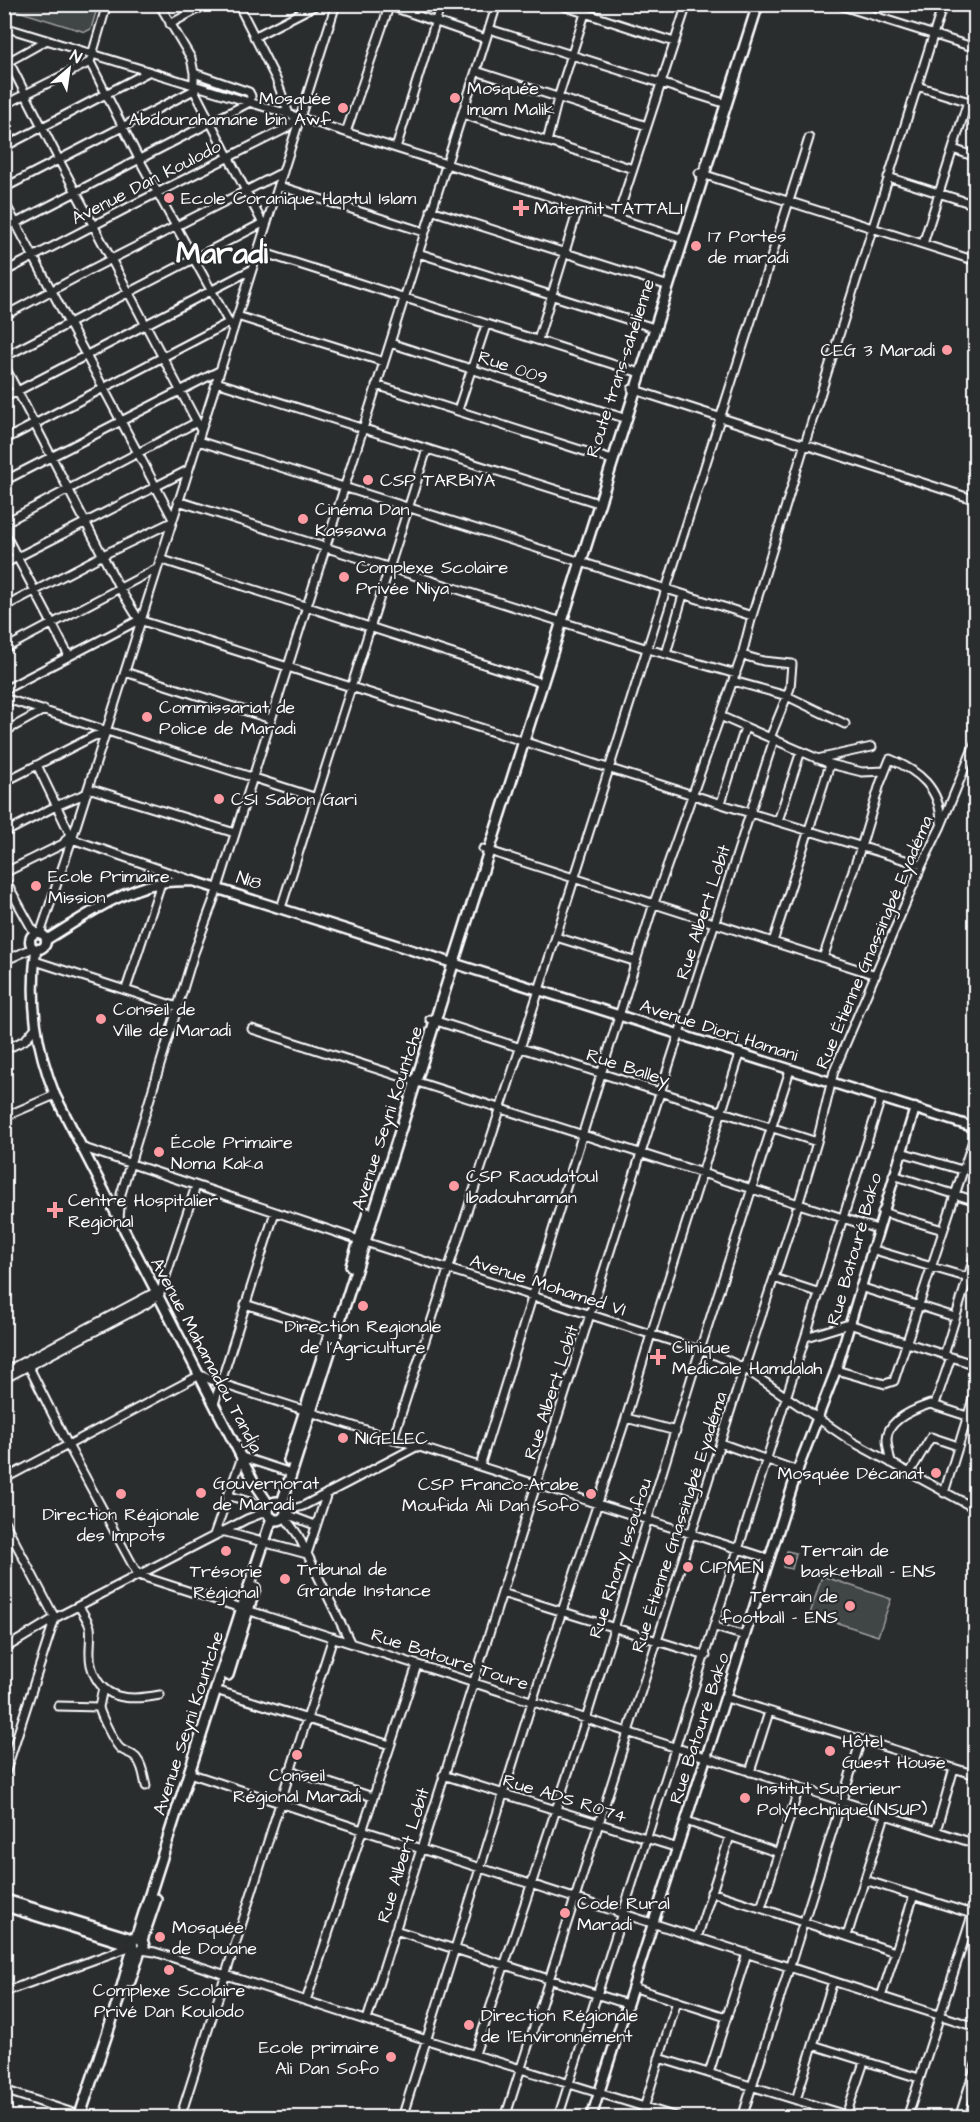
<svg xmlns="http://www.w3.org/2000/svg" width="980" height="2122" viewBox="0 0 980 2122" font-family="'Architects Daughter',sans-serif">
<rect width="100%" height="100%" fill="#2a2d2e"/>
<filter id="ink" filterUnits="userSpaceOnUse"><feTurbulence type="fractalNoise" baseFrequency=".0167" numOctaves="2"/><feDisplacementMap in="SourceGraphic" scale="12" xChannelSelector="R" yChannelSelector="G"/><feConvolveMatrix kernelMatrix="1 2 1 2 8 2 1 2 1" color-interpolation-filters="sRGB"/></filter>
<g filter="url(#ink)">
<path fill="#414445" stroke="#a0a2a2" stroke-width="1.5" d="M5 4H98V5L91 29 85 32 5 7Z
M787 1551 796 1553 792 1569 783 1567Z
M822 1576 891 1599 878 1636 810 1614Z"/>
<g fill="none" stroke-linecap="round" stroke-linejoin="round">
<defs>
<path id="minor" d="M107 4 90 62 139 159 233 330
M238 4 276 79 289 114
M384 4 486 39
M557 4 674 42
M836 4 976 48
M170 24 207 4
M4 27 301 118 683 239
M489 29 727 104
M254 37 318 4
M4 52 59 160 201 430
M4 64 47 40
M476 71 647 126
M917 86 976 104
M194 90 264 226
M4 105 90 62
M462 114 633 169
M346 132 390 4
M547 142 558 98 588 4
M4 147 148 72
M396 148 441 4
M953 149 976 157
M699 173 976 261
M888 177 976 205
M279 186 424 232
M4 188 194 90V73L191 58 159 4
M4 201 173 519
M431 210 669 286
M617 218 687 4
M16 223 250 102 251 96 249 92 194 73
M923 244 968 101
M258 251 637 372
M418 253 651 327
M4 272 129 207 285 129 299 117
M4 316 88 271 283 172
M237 316 384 362
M538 340 579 206
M390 343 627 419
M4 357 263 223
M4 365 120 589 139 620
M216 382 595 502
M376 385 609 459
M632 389 976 500
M4 398 251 270
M458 410 486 325
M4 440 228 323
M198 441 752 616
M4 481 219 371
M178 501 648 649 736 674
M4 523 197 422
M4 532 69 656
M160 559 542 683
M4 564 188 470
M4 607 103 555 172 522
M4 649 156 569
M666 654 683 595
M125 672 271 719
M733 681 787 696 790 688 792 664 763 661 742 655
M4 690 139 620 750 813 922 865
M4 698 317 798
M720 716 830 764 862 772 885 771
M4 732 44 710
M770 738 787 696 845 724
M817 759 872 747
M4 782 94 736 105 734
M88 788 235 833
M721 803 745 728
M778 821 801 751
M4 833 56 806 87 793
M69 838 191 880
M483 849 876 975
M4 873 63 844 70 834 37 765
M4 878 35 934
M281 908 427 449
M40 934 72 839 336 4
M556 937 637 962
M773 942 830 764
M823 958 861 847 880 784 890 759C919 771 940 788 941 822
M4 961 33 948
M35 961 178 1007
M126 989 161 883
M430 1019 817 1142
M252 1029 877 1229
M4 1037 10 1047
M4 1050 25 1040 36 1027
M4 1117 55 1095
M84 1148 359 1240 718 1356 744 1368 851 1441 976 1509
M901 1152 962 1170
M893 1175 976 1201
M882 1212 943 1230
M119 1219 121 1194 194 953 218 888 497 4
M871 1249 976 1280
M774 1278 820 1293
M860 1287 955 1317
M245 1304 334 1333
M806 1337 849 1324 976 1365
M944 1355 976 1251
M29 1367 68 1445 138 1575 976 1844
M836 1370 885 1384 894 1381 976 1131
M4 1372 159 1290
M4 1379 145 1305 160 1294 196 1186
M214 1404 275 1212
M935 1404 951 1357
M626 1418 676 1431
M393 1439 539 990 809 138
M720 1443 798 1471
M891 1463C890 1456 887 1447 887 1439 887 1420 915 1409 930 1404L967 1416
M480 1466 654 903 742 655 752 616 802 453 943 4
M909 1474 931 1437 958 1446
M4 1479 200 1375 219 1383 770 1559
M944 1493 976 1389
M227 1495 269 1508
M286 1511 303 1506 416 1447
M286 1514 315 1525
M284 1516 298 1535 350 1642
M4 1521 55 1618 4 1777
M222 1531 307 1554 327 1493
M214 1535 242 1457 291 1473
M502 1593 706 1656
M79 1606C82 1612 88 1620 90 1627 92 1639 88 1652 91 1665 100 1701 129 1701 160 1695
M715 1627 745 1636
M4 1649 55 1618 247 1519 268 1511
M222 1692 390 1745
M726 1698 976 1775
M58 1706 99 1707 103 1688
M99 1707C100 1714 115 1745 121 1749 126 1753 133 1753 137 1759 143 1766 144 1777 146 1786
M289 1770 373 1797
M750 1772 769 1712
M189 1773 362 1830 976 2027
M443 1775 678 1848
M686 1821 779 1853
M936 1831 954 1768
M865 1880 972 1914
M711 1892 895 1952
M761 1908 799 1788
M395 1930 627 2004
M847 1936 885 1815
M697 1938 730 1836
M141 1950 155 1952 427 2040 680 2118
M632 1987 726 2017
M4 1992 132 1946
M881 1997 914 1895
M306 2001 417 1665
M367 2020 660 1093 774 739
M813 2045 919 2078
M475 2054 586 1719 700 1350 790 1070
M659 2058 846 2115
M709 2073 747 1953
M4 2090 88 2118
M796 2100 833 1981
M180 2118 333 1637
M402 2118 532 1702 626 1418 651 1334 740 1054
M505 2118 744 1368 799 1202 817 1142 834 1071 922 865 941 826 976 741
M558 2118 881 1098
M641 2118 677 2001
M742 2118 861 1740
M845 2118 864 2062
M907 2118 976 1903
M959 2118 976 2065"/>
<path id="major" d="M30 941a8 8 0 1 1 16 0a8 8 0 1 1-16 0Z
M46 940C79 920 121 890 160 883 171 881 182 881 193 881L976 1128
M36 949C30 1002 35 1045 55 1095L254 1482 270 1506
M4 1899 134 1939
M4 1906 132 1946
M591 2118 799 1466 836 1370 915 1108"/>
<path id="highway" d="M351 1266 368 1213
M289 1460 331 1330
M268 1511a9 9 0 1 1 18 0a9 9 0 1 1-18 0Z
M282 1503 758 4
M228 1675 255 1588
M130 1981 140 1951 144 1946 142 1940 156 1899
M79 2118 118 2001 133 1948 132 1942 136 1938 242 1608 272 1518"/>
</defs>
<use href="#minor" stroke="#fff" stroke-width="11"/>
<use href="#major" stroke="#fff" stroke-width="13"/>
<use href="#highway" stroke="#fff" stroke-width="14"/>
<use href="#minor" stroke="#2a2d2e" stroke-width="7"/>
<use href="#major" stroke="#2a2d2e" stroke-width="8"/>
<use href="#highway" stroke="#2a2d2e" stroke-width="9"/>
</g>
</g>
<g fill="#ff9aa2" stroke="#2a2d2e" stroke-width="2">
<circle cx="455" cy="98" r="6"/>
<circle cx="343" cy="108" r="6"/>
<circle cx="169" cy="198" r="6"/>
<path d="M518 199h6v6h6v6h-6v6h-6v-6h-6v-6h6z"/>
<circle cx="696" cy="246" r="6"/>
<circle cx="947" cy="350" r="6"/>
<circle cx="368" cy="480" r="6"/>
<circle cx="303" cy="519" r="6"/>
<circle cx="344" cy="577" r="6"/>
<circle cx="147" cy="717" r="6"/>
<circle cx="219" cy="799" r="6"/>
<circle cx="36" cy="886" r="6"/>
<circle cx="101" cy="1019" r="6"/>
<circle cx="159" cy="1152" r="6"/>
<circle cx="454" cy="1186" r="6"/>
<path d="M52 1201h6v6h6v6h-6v6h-6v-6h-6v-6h6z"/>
<circle cx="363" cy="1306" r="6"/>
<path d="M655 1348h6v6h6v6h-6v6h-6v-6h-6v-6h6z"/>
<circle cx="343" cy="1438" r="6"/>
<circle cx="936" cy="1473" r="6"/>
<circle cx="201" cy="1493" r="6"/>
<circle cx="121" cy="1494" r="6"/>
<circle cx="591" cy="1494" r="6"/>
<circle cx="226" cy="1551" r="6"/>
<circle cx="789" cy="1560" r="6"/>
<circle cx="688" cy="1567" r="6"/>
<circle cx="285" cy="1579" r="6"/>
<circle cx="850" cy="1606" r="6"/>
<circle cx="830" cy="1751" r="6"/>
<circle cx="297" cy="1755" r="6"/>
<circle cx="745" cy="1798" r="6"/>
<circle cx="565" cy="1913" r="6"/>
<circle cx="160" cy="1937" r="6"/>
<circle cx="169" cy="1970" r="6"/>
<circle cx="469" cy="2025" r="6"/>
<circle cx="391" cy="2057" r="6"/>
</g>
<g text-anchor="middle" stroke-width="4.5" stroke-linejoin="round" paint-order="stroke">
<g font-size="18" fill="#fff" stroke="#2a2d2e" text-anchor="start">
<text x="467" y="94">Mosquée<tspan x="467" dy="21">Imam Malik</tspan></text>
<text x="331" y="104" text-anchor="end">Mosquée<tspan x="331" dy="21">Abdourahamane bin Awf</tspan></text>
<text x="181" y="204">Ecole Coranique Haptul Islam</text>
<text x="534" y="214">Maternit TATTALI</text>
<text x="708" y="242">17 Portes<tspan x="708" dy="21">de maradi</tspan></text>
<text x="935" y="356" text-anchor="end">CEG 3 Maradi</text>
<text x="380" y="486">CSP TARBIYA</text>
<text x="315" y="515">Cinéma Dan<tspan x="315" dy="21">Kassawa</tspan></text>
<text x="356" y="573">Complexe Scolaire<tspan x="356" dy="21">Privée Niya</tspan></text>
<text x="159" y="713">Commissariat de<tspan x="159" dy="21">Police de Maradi</tspan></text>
<text x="231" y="805">CSI Sabon Gari</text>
<text x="48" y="882">Ecole Primaire<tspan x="48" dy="21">Mission</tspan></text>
<text x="113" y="1015">Conseil de<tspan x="113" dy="21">Ville de Maradi</tspan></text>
<text x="171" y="1148">École Primaire<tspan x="171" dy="21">Noma Kaka</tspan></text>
<text x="466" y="1182">CSP Raoudatoul<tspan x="466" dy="21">Ibadouhraman</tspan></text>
<text x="68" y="1206">Centre Hospitalier<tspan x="68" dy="21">Regional</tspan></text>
<text x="363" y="1332" text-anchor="middle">Direction Regionale<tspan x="363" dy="21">de l'Agriculture</tspan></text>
<text x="672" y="1353">Clinique<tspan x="672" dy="21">Medicale Hamdalah</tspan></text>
<text x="355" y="1444">NIGELEC</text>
<text x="924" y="1479" text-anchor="end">Mosquée Décanat</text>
<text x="213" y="1489">Gouvernorat<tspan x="213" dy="21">de Maradi</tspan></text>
<text x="579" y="1490" text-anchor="end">CSP Franco-Arabe<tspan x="579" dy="21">Moufida Ali Dan Sofo</tspan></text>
<text x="121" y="1520" text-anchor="middle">Direction Régionale<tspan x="121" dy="21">des Impots</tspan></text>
<text x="801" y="1556">Terrain de<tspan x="801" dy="21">basketball - ENS</tspan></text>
<text x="700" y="1573">CIPMEN</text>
<text x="297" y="1575">Tribunal de<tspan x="297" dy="21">Grande Instance</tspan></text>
<text x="226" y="1577" text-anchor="middle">Trésorie<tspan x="226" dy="21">Régional</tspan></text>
<text x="838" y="1602" text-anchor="end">Terrain de<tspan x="838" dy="21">football - ENS</tspan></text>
<text x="842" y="1747">Hôtel<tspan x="842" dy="21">Guest House</tspan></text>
<text x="297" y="1781" text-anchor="middle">Conseil<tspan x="297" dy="21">Régional Maradi</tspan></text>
<text x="757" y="1794">Institut Superieur<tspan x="757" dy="21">Polytechnique(INSUP)</tspan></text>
<text x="577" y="1909">Code Rural<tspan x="577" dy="21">Maradi</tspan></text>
<text x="172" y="1933">Mosquée<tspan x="172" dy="21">de Douane</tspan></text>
<text x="169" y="1996" text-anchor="middle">Complexe Scolaire<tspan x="169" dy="21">Privé Dan Koulodo</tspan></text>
<text x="481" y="2021">Direction Régionale<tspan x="481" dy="21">de l'Environnement</tspan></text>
<text x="379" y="2053" text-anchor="end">Ecole primaire<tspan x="379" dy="21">Ali Dan Sofo</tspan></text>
</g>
<g font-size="18" fill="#fff" stroke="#2a2d2e">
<text transform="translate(146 182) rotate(-27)" y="6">Avenue Dan Koulodo</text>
<text transform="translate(513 367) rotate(18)" y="6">Rue 009</text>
<text transform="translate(620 368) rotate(-72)" y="6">Route trans-sahélienne</text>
<text transform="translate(249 880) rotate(17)" y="6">N18</text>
<text transform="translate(703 912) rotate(-72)" y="6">Rue Albert Lobit</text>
<text transform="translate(874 942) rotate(-67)" y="6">Rue Étienne Gnassingbé Eyadéma</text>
<text transform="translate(719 1030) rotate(18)" y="6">Avenue Diori Hamani</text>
<text transform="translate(628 1067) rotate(18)" y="6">Rue Balley</text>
<text transform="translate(387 1118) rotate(-72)" y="6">Avenue Seyni Kountche</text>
<text transform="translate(854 1249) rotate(-74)" y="6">Rue Batouré Bako</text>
<text transform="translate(548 1285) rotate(18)" y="6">Avenue Mohamed VI</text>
<text transform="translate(207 1355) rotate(62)" y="6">Avenue Mahamadou Tandja</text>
<text transform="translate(551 1392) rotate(-72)" y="6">Rue Albert Lobit</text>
<text transform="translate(679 1522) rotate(-72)" y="6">Rue Étienne Gnassingbé Eyadéma</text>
<text transform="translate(620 1558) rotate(-72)" y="6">Rue Rhony Issoufou</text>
<text transform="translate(450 1659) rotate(18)" y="6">Rue Batoure Toure</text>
<text transform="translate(188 1723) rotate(-72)" y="6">Avenue Seyni Kountche</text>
<text transform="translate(699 1728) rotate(-72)" y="6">Rue Batouré Bako</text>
<text transform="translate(565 1798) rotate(17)" y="6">Rue ADS R074</text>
<text transform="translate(403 1855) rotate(-73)" y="6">Rue Albert Lobit</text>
</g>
<g font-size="30" font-weight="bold" fill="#fff" stroke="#2a2d2e">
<text x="222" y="263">Maradi</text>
</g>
</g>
<rect width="980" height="2122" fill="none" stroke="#2a2d2e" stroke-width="24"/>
<rect x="12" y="12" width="956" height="2098" fill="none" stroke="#fff" stroke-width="2" filter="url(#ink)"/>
<g transform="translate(69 69) rotate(29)" stroke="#2a2d2e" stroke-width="4.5" paint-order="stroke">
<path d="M0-4.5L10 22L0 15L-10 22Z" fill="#ffffff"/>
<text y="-9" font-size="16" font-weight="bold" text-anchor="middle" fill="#ffffff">N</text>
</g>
</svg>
